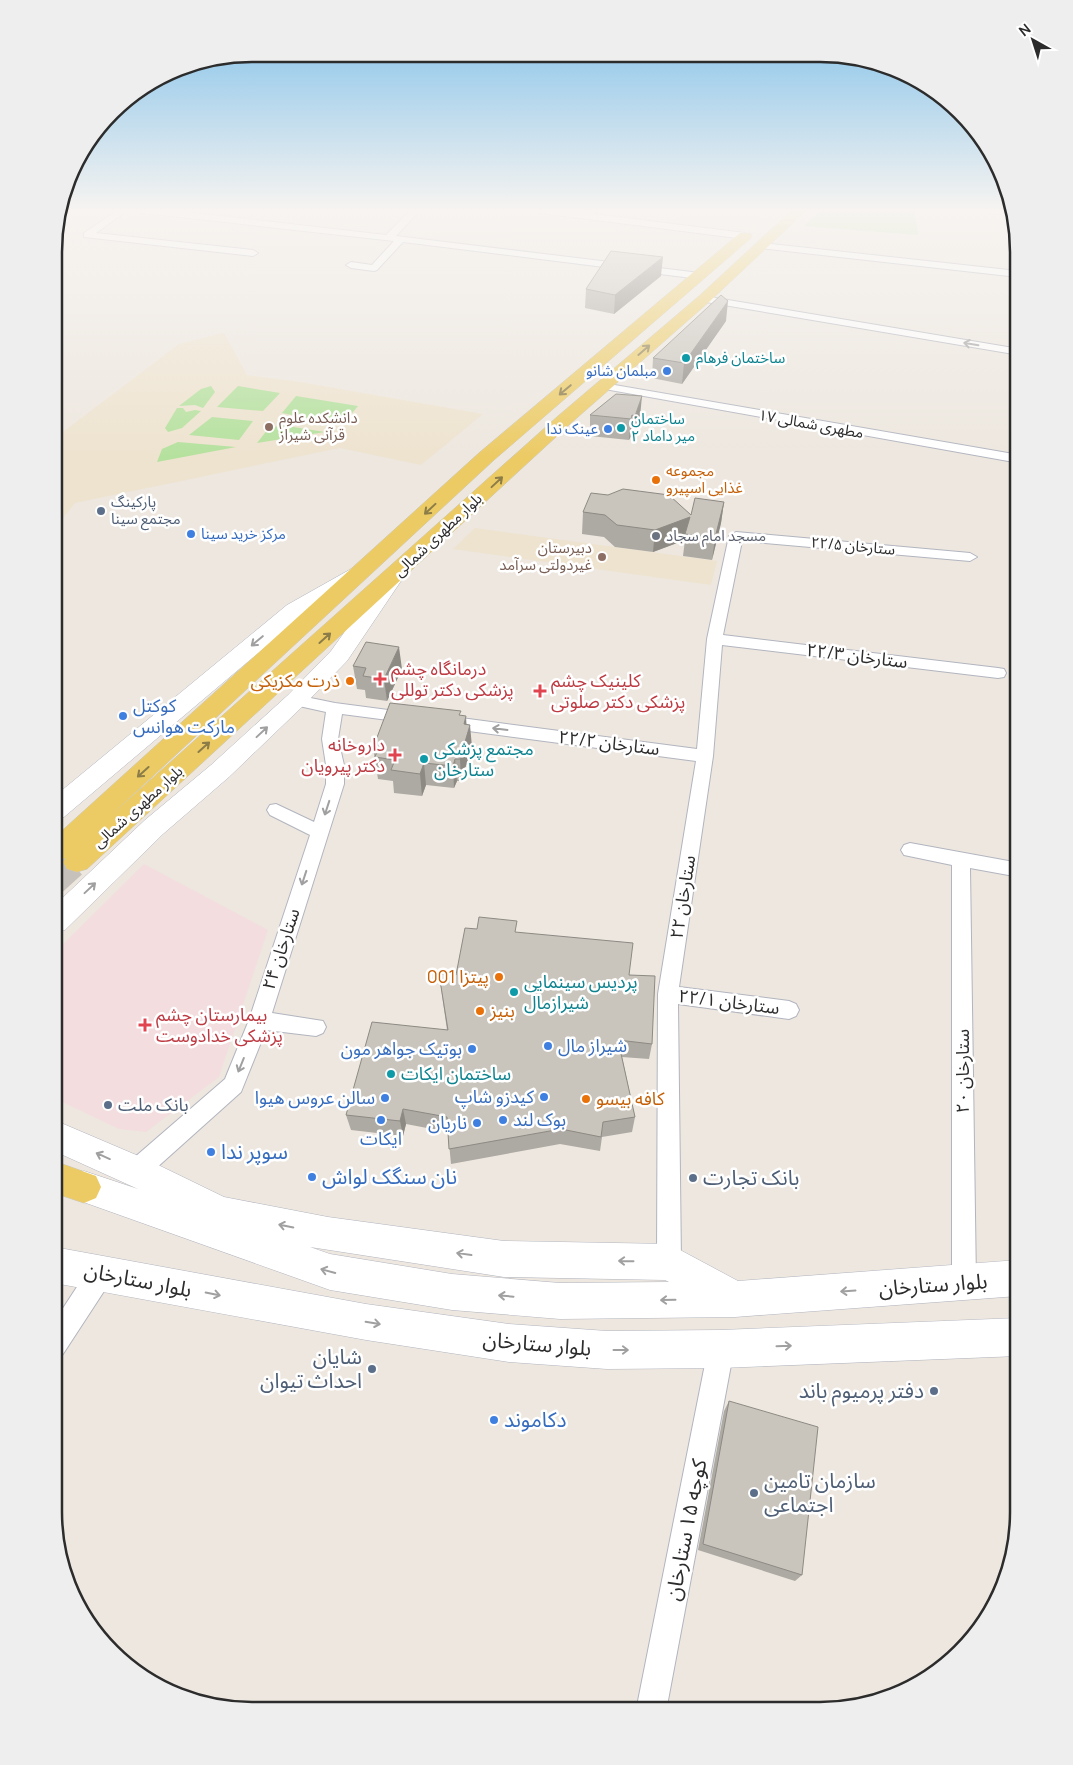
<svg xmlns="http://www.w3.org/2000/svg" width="1073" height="1765" viewBox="0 0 1073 1765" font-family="Manrope,'Noto Sans Arabic',sans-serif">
<rect width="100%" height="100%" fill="#ede7df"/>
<path fill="#eee3cf" d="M224 333 247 375 300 382 483 414 421 465 340 448 75 503 55 528V438L179 344Z
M475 528 717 561 711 585 453 549Z"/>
<path fill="#f3ddde" d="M144 864 268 930 219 1077 146 1132 119 1129 54 1098V953Z"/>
<path fill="#b5e19e" d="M821 210H914L918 235 804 226Z
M211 386 215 392 203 408 195 405 179 406 201 389Z
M238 386 280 393 263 411 217 407Z
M296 396 358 406 342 425 282 413Z
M177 408H183L186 412 195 410 201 411 182 428 168 432 165 428Z
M212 417 253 421 239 440 189 435Z
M281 425 325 432 257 443 268 429Z
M178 442 236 447 157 462 162 449Z"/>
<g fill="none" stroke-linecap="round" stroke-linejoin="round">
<path stroke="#c6c2bb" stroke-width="25" stroke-dasharray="25 12" stroke-linecap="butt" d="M55 882 77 862"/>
<defs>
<path id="minor" d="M118 210H128L96 233 253 250 258 253 253 256 84 237V233Z
M139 210H168L386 235 411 210H420L396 236 700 273 705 276 700 279 403 242 377 270 374 271 351 268 346 265 351 262 372 265 394 241 143 213Z
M536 210H562L745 233 750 236 745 239 540 213Z
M986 210H1011L1012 215 990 213Z
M762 243 1019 271V277L759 248 757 246Z
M704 296 1019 349V355L700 301 699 299 700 297Z
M603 383 1019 455V463L599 388 597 386 599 384Z
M736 532 970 553 977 557 970 561 742 541 723 635 998 668 1004 669 1006 673 1004 677 998 678 722 645 713 756 679 987 789 1001 796 1004 799 1010 796 1016 789 1019 678 1004 681 1262 678 1270 669 1274 660 1270 657 1262 658 994 696 761 446 728 440 726 438 722 440 718 446 716 697 749 707 639 729 536Z
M296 695 335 703 411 713 417 714 419 718 417 722 411 723 342 714 338 739 344 765V784L272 1013 323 1021 326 1027 323 1033 316 1036 266 1030 241 1092 144 1179 136 1182 128 1179 125 1171 128 1163 225 1079 249 1020 310 835 270 815 267 810 270 805 276 804 314 822 326 784V765L322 739 326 712 290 704 288 700 290 696Z
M910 843 1019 863V877L970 868 976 1283 973 1292 964 1295 955 1292 952 1283V865L904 855 901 850 904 845Z
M101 1261 110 1264 113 1273 110 1282 63 1354 54 1358V1322L92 1264Z
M721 1336 730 1340 734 1349 666 1711H636L708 1349 712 1340Z"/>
<path id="secondary" d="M358 567 365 569 368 573 365 577 303 615 64 817 55 819V796L287 605 351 569Z
M395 569 402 571 405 575 347 661 304 705 229 777 163 834 65 930 55 933V905L145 820 211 765 288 695 331 651 388 571Z
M54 1120 148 1160 224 1197 328 1217 504 1241 669 1244 738 1281 1019 1260V1296L735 1317 560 1319 452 1310 330 1290 72 1198 67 1187 72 1176 84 1171 138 1189 54 1151ZM310 1247 504 1277 665 1280 669 1282 560 1283 452 1274 330 1254Z
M54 1247 366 1304 509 1324 607 1331 721 1330 1019 1318V1356L721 1368 607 1369 509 1362 366 1340 54 1283Z"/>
<path id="primary" d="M792 210H807L709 302 570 424 87 869 77 872 67 869 63 862 66 858 55 862V837L480 452 740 233H750L752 236 750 239 494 460 111 815 558 416 699 296Z
M54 1161 96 1176 101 1187 96 1198 84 1203 54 1193Z"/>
</defs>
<use href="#minor" stroke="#b2b5bf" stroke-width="2"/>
<use href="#secondary" stroke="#b2b5bf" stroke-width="1"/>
<use href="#primary" stroke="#c8c8c8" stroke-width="1"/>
<use href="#minor" fill="#fff" fill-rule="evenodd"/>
<use href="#secondary" fill="#fff" fill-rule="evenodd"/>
<use href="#primary" fill="#eccb65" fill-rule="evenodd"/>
</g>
<path fill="#ada9a3" d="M661 276 614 314 585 308 586 289Z
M726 321 682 384 652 378 653 358Z
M616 394 640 417 634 437 631 436 629 440 590 436V415Z
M724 502 721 523 712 560 683 556 685 540 653 552 615 547 604 537 582 534 583 512 691 515Z
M353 666 402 669 387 701 366 698 365 690 357 689Z
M461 715 467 725 472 747 461 781H457L454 788 426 785 422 796 394 793 393 781 378 779 373 748Z
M517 933 629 975 652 1044 649 1059 622 1057 635 1117 632 1132 602 1137 600 1151 560 1144 451 1164 448 1132 406 1124 403 1136 351 1130 346 1115 447 1030 439 974 456 975Z
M729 1401 802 1575 795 1581 698 1550 724 1411Z"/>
<path fill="#8d8a84" d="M663 257 661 276 614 314 615 295Z
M728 301 726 321 682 384 684 363Z
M642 396 640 417 634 437 635 416Z
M632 415 631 436 629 440 631 419Z
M724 502 721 523 712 560 715 538Z
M690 517 685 534V540L653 552 655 530Z
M399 647 402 669 387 701 384 679Z
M466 716 467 734 470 725 472 747 461 781 460 759 464 724Z
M455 759 457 781 454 788 453 766Z
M424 763 426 785 422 796 420 774Z
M403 1109 406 1124 403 1136 400 1121Z"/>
<path fill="#c9c5bd" stroke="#8d8a84" d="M611 251 663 257 615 295 586 289Z
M721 295 728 301 684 363 653 358Z
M616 394 642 396 635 416 632 415 631 419 590 415Z
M623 489 669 495 691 515 695 498 724 502 715 538 685 534 690 517 655 530 617 525 605 515 583 512 591 493 608 495Z
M366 642 399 647 384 679 363 676 366 668 353 666Z
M390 703 461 711 459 715 466 716 464 724 470 725 460 759H455L453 766 424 763 420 774 391 770 395 760 375 757 378 749 373 748Z
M479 917 517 921 515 932 633 943 629 975 655 976 652 1044 618 1040 635 1117 603 1122 601 1137 561 1129 449 1149 447 1117 403 1109 400 1121 346 1115 372 1022 448 1030 439 974 456 975 465 928 477 929Z
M729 1401 818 1427 802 1575 703 1544Z"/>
<defs><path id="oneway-shaft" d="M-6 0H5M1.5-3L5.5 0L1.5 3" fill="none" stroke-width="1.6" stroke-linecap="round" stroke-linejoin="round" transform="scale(1.25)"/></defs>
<g stroke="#a0a0a0">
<use href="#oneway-shaft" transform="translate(971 344) rotate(-171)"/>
<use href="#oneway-shaft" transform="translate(257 641) rotate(140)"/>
<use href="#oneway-shaft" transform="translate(500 729) rotate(-173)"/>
<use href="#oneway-shaft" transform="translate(262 732) rotate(-43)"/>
<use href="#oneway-shaft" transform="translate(327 808) rotate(108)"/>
<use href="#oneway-shaft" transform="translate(304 878) rotate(108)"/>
<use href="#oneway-shaft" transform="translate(90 888) rotate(-43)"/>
<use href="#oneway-shaft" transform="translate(241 1065) rotate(112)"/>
<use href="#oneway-shaft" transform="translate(103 1156) rotate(-156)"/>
<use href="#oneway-shaft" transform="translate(286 1226) rotate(-169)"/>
<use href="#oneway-shaft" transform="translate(464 1254) rotate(-172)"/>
<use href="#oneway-shaft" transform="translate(626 1261) rotate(-179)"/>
<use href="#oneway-shaft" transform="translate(328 1271) rotate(-165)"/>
<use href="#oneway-shaft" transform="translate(848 1291) rotate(176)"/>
<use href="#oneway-shaft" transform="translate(213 1294) rotate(11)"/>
<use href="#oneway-shaft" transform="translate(506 1296) rotate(-175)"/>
<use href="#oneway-shaft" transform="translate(668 1300) rotate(179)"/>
<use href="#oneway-shaft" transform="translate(373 1323) rotate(9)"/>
<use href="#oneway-shaft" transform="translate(784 1346) rotate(-2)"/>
<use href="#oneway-shaft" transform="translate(621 1350)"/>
</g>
<g stroke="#8c7c48">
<use href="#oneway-shaft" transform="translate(644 350) rotate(-41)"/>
<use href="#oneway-shaft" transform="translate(565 390) rotate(140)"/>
<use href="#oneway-shaft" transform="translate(497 482) rotate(-43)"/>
<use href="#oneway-shaft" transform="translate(430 509) rotate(137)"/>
<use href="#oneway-shaft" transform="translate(325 638) rotate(-42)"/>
<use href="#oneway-shaft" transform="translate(204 747) rotate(-42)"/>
<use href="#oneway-shaft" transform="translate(143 772) rotate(138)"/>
</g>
<linearGradient id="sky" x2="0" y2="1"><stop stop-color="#7bbee9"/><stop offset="0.46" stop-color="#f7f4f1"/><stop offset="1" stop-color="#f7f4f1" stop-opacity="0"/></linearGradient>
<rect width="1073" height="457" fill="url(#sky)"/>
<g fill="#0f9aa8" stroke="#fff" stroke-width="2">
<circle cx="686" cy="358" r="5"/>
<circle cx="621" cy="428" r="5"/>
<circle cx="424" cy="759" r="5"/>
<circle cx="514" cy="992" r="5"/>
<circle cx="391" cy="1074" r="5"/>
</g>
<g fill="#3f7fe0" stroke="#fff" stroke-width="2">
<circle cx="667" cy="371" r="5"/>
<circle cx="608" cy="429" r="5"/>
<circle cx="191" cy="534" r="5"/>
<circle cx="123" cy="716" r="5"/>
<circle cx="548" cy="1046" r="5"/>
<circle cx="472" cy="1049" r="5"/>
<circle cx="544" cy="1097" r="5"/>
<circle cx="385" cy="1098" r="5"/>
<circle cx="381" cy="1120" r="5"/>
<circle cx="503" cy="1120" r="5"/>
<circle cx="477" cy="1123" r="5"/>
<circle cx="211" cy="1152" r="5"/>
<circle cx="312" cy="1177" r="5"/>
<circle cx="494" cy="1420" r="5"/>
</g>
<g fill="#8d6e63" stroke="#fff" stroke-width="2">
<circle cx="269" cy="427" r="5"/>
<circle cx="602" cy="557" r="5"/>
</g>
<g fill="#e8710a" stroke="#fff" stroke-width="2">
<circle cx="656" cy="480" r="5"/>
<circle cx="350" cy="681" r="5"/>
<circle cx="499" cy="977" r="5"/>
<circle cx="480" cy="1011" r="5"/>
<circle cx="586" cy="1099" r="5"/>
</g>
<g fill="#5c6f8a" stroke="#fff" stroke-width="2">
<circle cx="101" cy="511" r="5"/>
<circle cx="108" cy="1105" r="5"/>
<circle cx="693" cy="1178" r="5"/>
<circle cx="372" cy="1369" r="5"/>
<circle cx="934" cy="1391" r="5"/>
<circle cx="754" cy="1493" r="5"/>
</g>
<circle fill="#6b7280" stroke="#fff" stroke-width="2" cx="656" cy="536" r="5"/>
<g fill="#e0444e" stroke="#fff" stroke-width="2">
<path d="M377.5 671.5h5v5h5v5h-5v5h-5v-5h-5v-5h5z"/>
<path d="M537.5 683.5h5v5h5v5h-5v5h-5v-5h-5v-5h5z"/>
<path d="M392.5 747.5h5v5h5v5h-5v5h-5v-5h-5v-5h5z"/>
<path d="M142.5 1017.5h5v5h5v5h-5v5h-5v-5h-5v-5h5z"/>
</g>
<g text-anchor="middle" stroke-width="5" stroke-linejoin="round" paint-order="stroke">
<g font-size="15" fill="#0d838f" stroke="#fff" text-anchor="start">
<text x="696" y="363">ساختمان فرهام</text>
<text x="631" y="424">ساختمان<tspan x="631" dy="17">میر داماد ۲</tspan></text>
</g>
<g font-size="15" fill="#366cbe" stroke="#fff" text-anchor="end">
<text x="657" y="376">مبلمان شانو</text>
<text x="598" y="434">عینک ندا</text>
<text x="201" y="539" text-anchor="start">مرکز خرید سینا</text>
</g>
<g font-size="15" fill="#785e54" stroke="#fff" text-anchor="start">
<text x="279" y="423">دانشکده علوم<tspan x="279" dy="17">قرآنی شیراز</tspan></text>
<text x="592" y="553" text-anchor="end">دبیرستان<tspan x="592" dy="17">غیردولتی سرآمد</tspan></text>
</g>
<g font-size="15" fill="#2c2c2c" stroke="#fff">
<text transform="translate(811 424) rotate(10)" y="5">۱۷ مطهری شمالی</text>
<text transform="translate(438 535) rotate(-43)" y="5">بلوار مطهرى شمالى</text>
<text transform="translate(853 546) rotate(5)" y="5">۲۲/۵ ستارخان</text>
<text transform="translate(138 807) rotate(-42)" y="5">بلوار مطهرى شمالى</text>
</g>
<g font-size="15" fill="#c56008" stroke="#fff" text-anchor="start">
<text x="666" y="476">مجموعه<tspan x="666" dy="17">غذایی اسپیرو</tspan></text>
</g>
<g font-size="15" fill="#4e5e75" stroke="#fff" text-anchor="start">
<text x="111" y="507">پارکینگ<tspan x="111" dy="17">مجتمع سینا</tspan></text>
</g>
<g font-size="15" fill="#5b616d" stroke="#fff" text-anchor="start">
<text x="666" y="541">مسجد امام سجاد</text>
</g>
<g font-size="18" fill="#2c2c2c" stroke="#fff">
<text transform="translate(857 656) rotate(7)" y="6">۲۲/۳ ستارخان</text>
<text transform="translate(609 743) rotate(7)" y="6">۲۲/۲ ستارخان</text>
<text transform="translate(683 897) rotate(-81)" y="6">۲۲ ستارخان</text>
<text transform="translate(281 949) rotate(-72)" y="6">۲۴ ستارخان</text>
<text transform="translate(729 1002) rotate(7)" y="6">۲۲/۱ ستارخان</text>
<text transform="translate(963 1071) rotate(-90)" y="6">۲۰ ستارخان</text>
</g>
<g font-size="18" fill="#be3a42" stroke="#fff" text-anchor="start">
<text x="391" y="675">درمانگاه چشم<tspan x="391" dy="21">پزشكی دكتر توللی</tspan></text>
<text x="551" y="687">کلینیک چشم<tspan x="551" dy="21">پزشکی دکتر صلوتی</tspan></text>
<text x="385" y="751" text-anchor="end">داروخانه<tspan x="385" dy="21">دکتر پیرویان</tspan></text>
<text x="156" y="1021">بیمارستان چشم<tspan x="156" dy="21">پزشکی خدادوست</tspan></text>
</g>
<g font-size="18" fill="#c56008" stroke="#fff" text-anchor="end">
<text x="340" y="687">ذرت مکزیکی</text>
<text x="489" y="983">پیتزا 001</text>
<text x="490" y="1017" text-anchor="start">بنیز</text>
<text x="596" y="1105" text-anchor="start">کافه بیسو</text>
</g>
<g font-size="18" fill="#366cbe" stroke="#fff" text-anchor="end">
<text x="133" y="712" text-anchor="start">کوکتل<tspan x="133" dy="21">مارکت هوانس</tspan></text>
<text x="558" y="1052" text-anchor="start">شیراز مال</text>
<text x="462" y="1055">بوتیک جواهر مون</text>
<text x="534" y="1103">کیدزو شاپ</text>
<text x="375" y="1104">سالن عروس هیوا</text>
<text x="513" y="1126" text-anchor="start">بوک لند</text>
<text x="467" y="1129">ناریان</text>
<text x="381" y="1145" text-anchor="middle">ايكات</text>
</g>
<g font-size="18" fill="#0d838f" stroke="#fff" text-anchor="start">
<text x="434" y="755">مجتمع پزشکی<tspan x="434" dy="21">ستارخان</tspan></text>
<text x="524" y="988">پردیس سینمایی<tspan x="524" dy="21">شیرازمال</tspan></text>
<text x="401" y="1080">ساختمان ایکات</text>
</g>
<g font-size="18" fill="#4e5e75" stroke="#fff" text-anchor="start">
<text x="118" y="1111">بانک ملت</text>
</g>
<g font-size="21" fill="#366cbe" stroke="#fff" text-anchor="start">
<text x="221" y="1159">سوپر ندا</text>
<text x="322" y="1184">نان سنگک لواش</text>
<text x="504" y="1427">دکاموند</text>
</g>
<g font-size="21" fill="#4e5e75" stroke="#fff" text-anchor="start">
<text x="703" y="1185">بانک تجارت</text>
<text x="362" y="1364" text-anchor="end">شایان<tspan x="362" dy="24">احداث تیوان</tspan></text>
<text x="924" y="1398" text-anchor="end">دفتر پرمیوم باند</text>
<text x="764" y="1488">سازمان تامین<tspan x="764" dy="24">اجتماعی</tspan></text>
</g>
<g font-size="21" fill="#2c2c2c" stroke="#fff">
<text transform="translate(138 1280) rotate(11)" y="7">بلوار ستارخان</text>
<text transform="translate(933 1285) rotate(-4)" y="7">بلوار ستارخان</text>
<text transform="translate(537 1344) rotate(5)" y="7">بلوار ستارخان</text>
<text transform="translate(686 1530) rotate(-79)" y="7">کوچه ۱۵ ستارخان</text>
</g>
</g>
<path d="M0 0H1073V1765H0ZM252 62H820A190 190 0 0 1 1010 252V1512A190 190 0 0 1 820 1702H252A190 190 0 0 1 62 1512V252A190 190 0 0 1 252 62Z" fill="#eee" fill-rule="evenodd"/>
<path fill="none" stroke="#2c2c2c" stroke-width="2.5" d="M252 62H820A190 190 0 0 1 1010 252V1512A190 190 0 0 1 820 1702H252A190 190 0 0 1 62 1512V252A190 190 0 0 1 252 62Z"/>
<g transform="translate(1033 40) rotate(321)" stroke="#ffffff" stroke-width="4" paint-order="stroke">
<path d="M0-4L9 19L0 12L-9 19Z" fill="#2c2c2c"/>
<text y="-8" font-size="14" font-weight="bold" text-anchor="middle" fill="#2c2c2c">N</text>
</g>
</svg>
